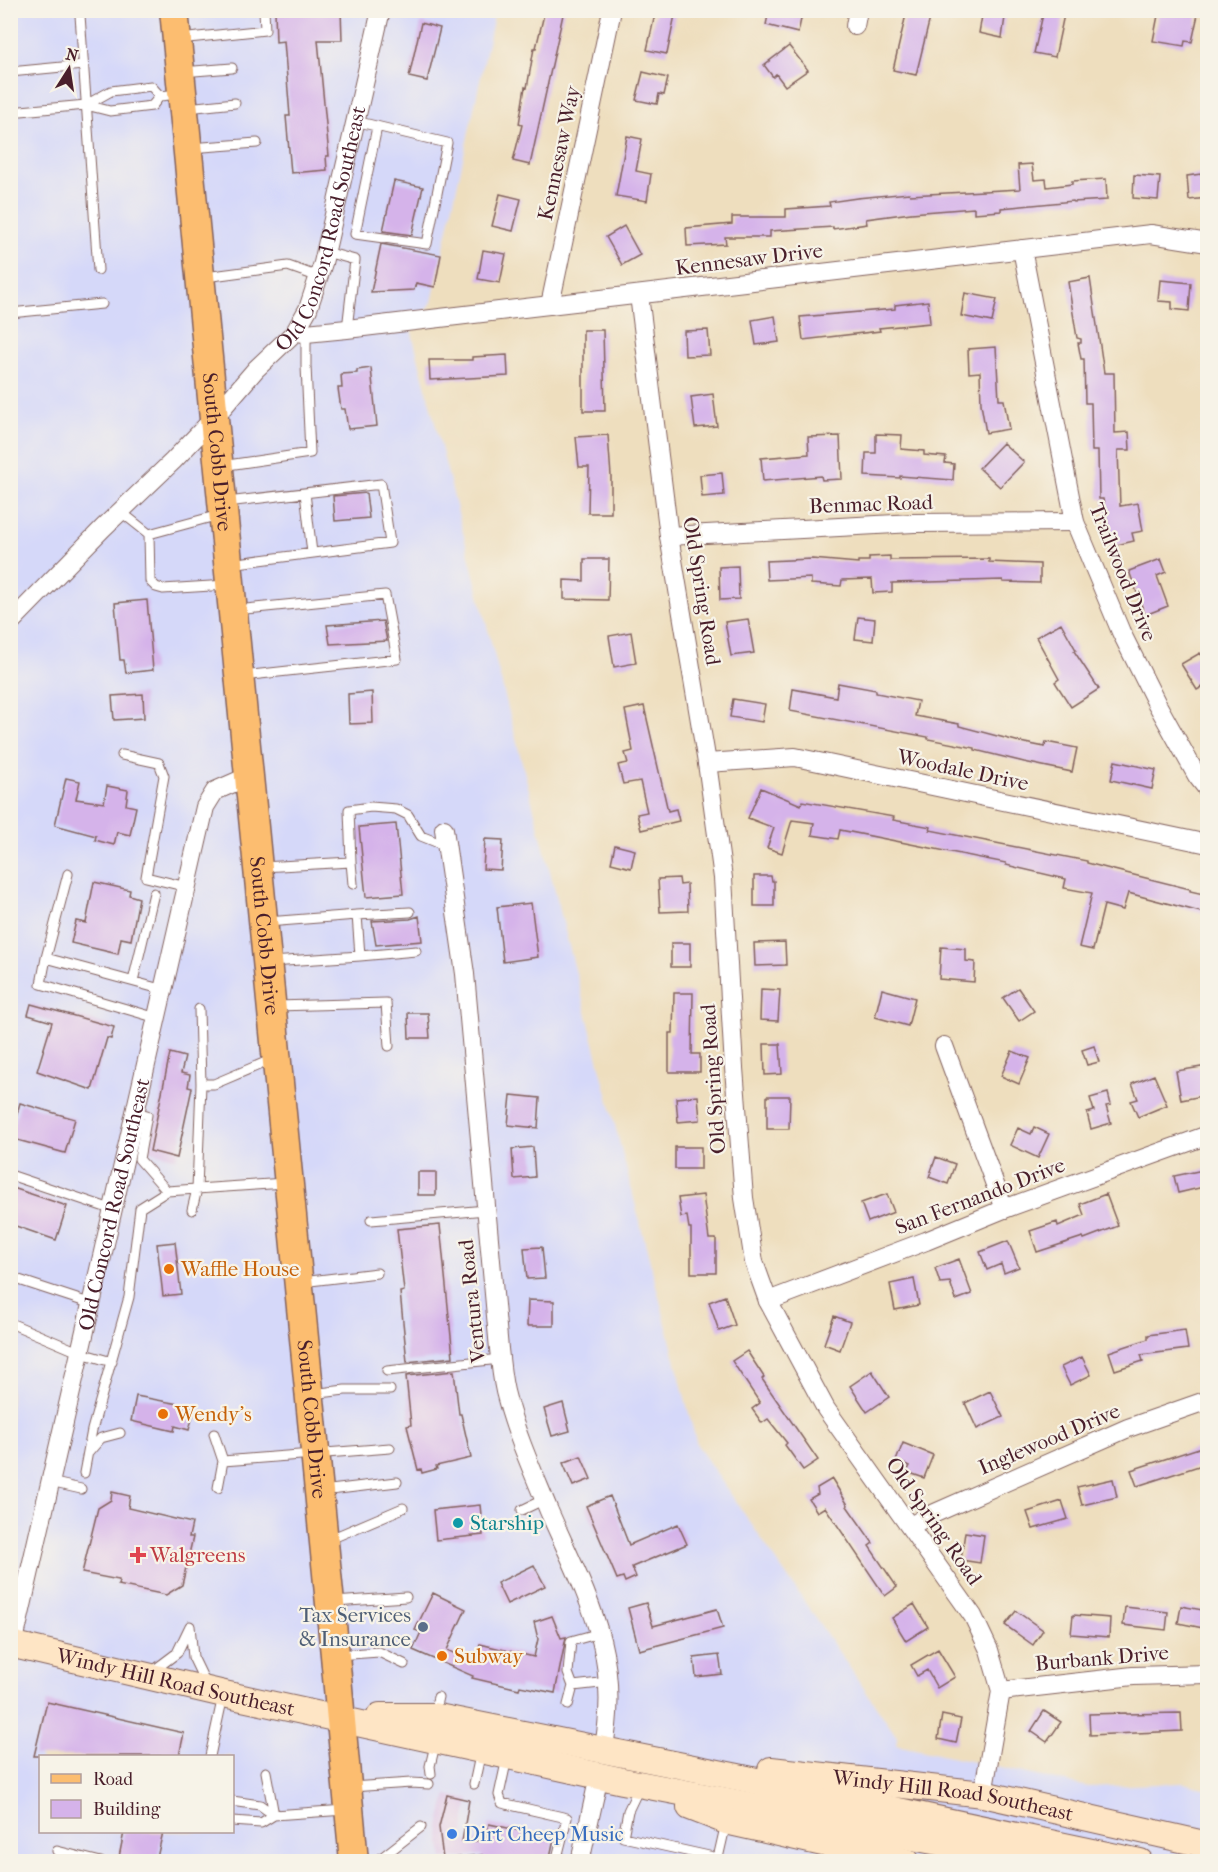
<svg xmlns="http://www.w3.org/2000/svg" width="1218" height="1872" viewBox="0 0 1218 1872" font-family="'IM FELL French Canon',serif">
<rect width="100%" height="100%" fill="#f7f3e8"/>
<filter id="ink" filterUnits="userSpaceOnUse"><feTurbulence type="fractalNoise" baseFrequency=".0167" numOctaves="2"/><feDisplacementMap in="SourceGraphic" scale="12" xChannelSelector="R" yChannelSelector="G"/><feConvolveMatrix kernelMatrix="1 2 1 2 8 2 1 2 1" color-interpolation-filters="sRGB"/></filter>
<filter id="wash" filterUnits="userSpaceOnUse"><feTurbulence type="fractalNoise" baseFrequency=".008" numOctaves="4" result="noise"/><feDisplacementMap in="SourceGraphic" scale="24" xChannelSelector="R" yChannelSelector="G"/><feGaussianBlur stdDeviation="1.35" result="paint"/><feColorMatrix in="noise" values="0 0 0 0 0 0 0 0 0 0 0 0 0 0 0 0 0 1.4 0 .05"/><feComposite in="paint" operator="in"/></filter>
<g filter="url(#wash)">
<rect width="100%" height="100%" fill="#eedebe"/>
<path fill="#d5d8f9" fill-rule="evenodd" d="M11 11H495L432 302 411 330 697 1445 897 1737 896 1745 1088 1787 1183 1783 1207 1789V1861L11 1862ZM40 1756H232V1832H40Z"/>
<g id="blocks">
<path fill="#d5b3ea" d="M275 10H341L342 40H318L329 156H326L327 170 291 173 286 116H290L284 41 276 42Z
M545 10H564L530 165 513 161 522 125 519 124 525 87 527 88 534 48H536Z
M656 10H676L667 54 647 50Z
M769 10H803L798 33 766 25Z
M907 10H932L916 75 893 70Z
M983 10H1006L1002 38 979 33Z
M1044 10H1065L1055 57 1034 53Z
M1159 10 1183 14 1184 10H1199L1192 42 1185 41 1184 46 1153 41Z
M421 23 440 28 427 81 409 77Z
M789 46 808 70 785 86 776 74 773 77 764 65Z
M643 72 668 78 664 95 659 94 657 104 636 100Z
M627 136 642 139 636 171 651 174 647 201 616 196Z
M1032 164 1034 180 1046 179 1047 187 1072 184V181L1106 179 1107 200 1073 202V201L1001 208V211L974 213V208L911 213 866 219 867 224 833 229V227L770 231V237H725L726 244 687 246 686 228 732 224V217H786V209L830 206 829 202 857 198 909 193 910 195 1020 189 1018 165Z
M1208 173V198L1189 200 1187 176Z
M1134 175 1160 177 1158 200 1133 198Z
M394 181 423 187 412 235 383 231Z
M500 194 521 199 513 231 492 226Z
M624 226 640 255 622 265 606 237Z
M381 244 441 255 435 287 416 283 414 290 371 292Z
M483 250 506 254 500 283 478 279Z
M1090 278 1104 373H1114L1115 433 1129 432 1130 450H1118L1120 506 1138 503 1143 531 1132 533 1134 541 1112 546 1103 499H1099L1098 451H1092L1091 403H1085L1084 359H1081L1078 343H1081V339L1077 338 1068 282Z
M1160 280 1191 283 1189 311 1172 309V302L1158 301Z
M965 293 997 299 992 322 961 316Z
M928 301 930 323 879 328 880 331 803 340 800 317 895 309V305Z
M775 316 779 342 756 345 752 320Z
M583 330H603L605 411H583Z
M708 330 710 355 685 356 684 331Z
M996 347 999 400H1004L1009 429 986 433 981 404 980 372 969 373 968 349Z
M507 355 508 376 430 380 429 360H472V357Z
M371 368 377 426 348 429 345 409H341L338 388H342L341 374 357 373V370Z
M713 394 717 426 695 428 691 397Z
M876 434 902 435 901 449 924 451V455L946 457 945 463 954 464 953 480 900 476V478L865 476 866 453H876Z
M608 435 611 476V513H588L589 467H579L576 437Z
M840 436 842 479 822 480 821 476 763 481 761 458 809 454 808 437Z
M1003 443 1024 462 1000 487 979 468Z
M722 473 724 495 702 497 700 475Z
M366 493 369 518 335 521 333 496Z
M890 556V560L989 559V562L1040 564V583L1003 582V580L892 583V592L873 593 872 579 842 580 841 586 811 584V578L767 580 766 561 812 559 858 563V561H869V557Z
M584 559H609L608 600 564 599V580L584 581Z
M1161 559 1166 572 1157 576 1168 606 1145 615 1129 571Z
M738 566 739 599 720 600 719 567Z
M147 600 153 670 126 673 124 660H120L115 603Z
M858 617 875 619 873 641 855 639Z
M748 619 754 653 731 656 725 622Z
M383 621 387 641 330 644 327 625Z
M1061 623 1076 650 1074 651 1099 689 1071 707 1055 682 1059 679 1036 637Z
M631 632 636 663 614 667 609 636Z
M1200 653 1208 665V684L1197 690 1181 664Z
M838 683 876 690V693L918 701 915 716 959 724V726L1020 742 1045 747 1046 742 1077 748 1072 772 1024 762 975 750V748L928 739V737L790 711 793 689 836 697Z
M372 692 373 723 349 724 348 694Z
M143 694 144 718 114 720 112 696Z
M733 699 765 704 762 722 730 717Z
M644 706 668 811 676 809 679 821 641 830 637 814 647 812 640 781 623 784 618 765 628 763 625 753 633 751 625 710Z
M1115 761 1156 770 1152 789 1111 780Z
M66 778 80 781 76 799 104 803 107 786 128 790 126 805 136 807 130 835 117 832 114 845 95 840 96 836 55 825Z
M761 788 801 805 802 801 894 817 893 820 931 827 930 830 1087 861V863L1114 870 1190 889V891L1208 895V914L1128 893 1123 910 1104 905 1093 950 1079 947 1092 893 1064 888 1066 879 1006 865V863L840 830 838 839 812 835 814 823 792 820 782 853 767 848 774 828 748 818Z
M396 824 403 894 366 897 359 827Z
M485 839 503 840 501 870 483 869Z
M615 845 635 850 631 868 611 863Z
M754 876H771L772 881H774V906H754Z
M679 878 680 885 687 884 688 911 660 912 658 879Z
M94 882 130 890 129 895 139 898 131 940 121 938 118 954 71 943 76 921 86 923Z
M531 903 538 957 503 962 497 907Z
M419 916 422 941 376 945 372 921 410 919Z
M785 942 786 965 755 966 754 943Z
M671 943H690V967H671Z
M941 947 966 949V961L975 962 974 982 939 979Z
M1018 988 1034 1011 1019 1021 1003 998Z
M761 989 780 990 778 1021 760 1020Z
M882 989 915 998 908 1026 875 1017Z
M674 993H693L692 1054H700V1072H669V1033H673Z
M31 1004 114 1027 111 1039 107 1038 92 1090 37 1071 52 1022 28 1015Z
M408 1013H428L430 1038H409Z
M764 1044H780L782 1074 765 1075Z
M1094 1046 1099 1062 1087 1065 1082 1050Z
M1012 1051 1030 1058 1019 1084 1001 1076Z
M170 1053 185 1057 181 1073 190 1075 188 1087 192 1088 177 1158 150 1151Z
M1208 1066V1095L1181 1100 1176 1071Z
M1154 1075 1167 1105 1138 1117 1131 1101 1138 1099 1132 1084Z
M1108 1093 1111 1105 1106 1106 1111 1123 1091 1129 1087 1113 1094 1111 1090 1098Z
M511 1095 540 1098 538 1128 508 1125Z
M698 1096 700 1120 678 1122 676 1098Z
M767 1096H790L789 1129H767Z
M20 1103 75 1119 65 1153 10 1138Z
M1034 1127 1049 1134 1038 1158 1010 1145 1018 1128 1031 1134Z
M533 1147 535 1177 514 1179 512 1149Z
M675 1147H701V1169H675Z
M936 1157 955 1164 948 1184 929 1177Z
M1208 1169V1186L1178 1193 1174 1176Z
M418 1172H436V1195H418Z
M10 1187 67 1206 56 1240 10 1224Z
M887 1194 894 1212 868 1222 861 1203Z
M1106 1194 1118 1226 1084 1239 1083 1237 1037 1252 1030 1231 1057 1222 1058 1226 1084 1215 1080 1204Z
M703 1195 709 1239H716V1273H691V1228H689L687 1216 681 1217 678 1198Z
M440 1225 453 1357 407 1362 400 1292 404 1291 397 1229Z
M1008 1241 1019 1267 1004 1273 1001 1264 987 1270 980 1252Z
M175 1242 181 1294 163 1296 157 1244Z
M542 1247 545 1278 527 1279 524 1248Z
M959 1259 972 1294 956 1300 950 1282 940 1283 935 1268Z
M914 1279 919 1305 895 1310 890 1284Z
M725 1296 735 1325 719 1331 709 1302Z
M528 1300 554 1301V1326H527Z
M834 1316 850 1322 840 1350 824 1344Z
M1185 1330 1188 1349 1141 1355 1143 1361 1115 1370 1109 1352 1148 1339V1335Z
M747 1351 764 1377 762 1379 818 1460 803 1470 785 1445 787 1443 768 1419 762 1423 752 1409 760 1403 732 1361Z
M1082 1357 1091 1375 1070 1385 1061 1367Z
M454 1371 459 1414H461L471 1458 436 1466 437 1469 422 1473 421 1469 418 1470 407 1426 411 1425 406 1376Z
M872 1371 889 1397 867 1412 850 1386Z
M990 1391 1003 1417 977 1429 965 1403Z
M136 1396 195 1407 189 1430 175 1426 174 1431 131 1421Z
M563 1403 570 1431 552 1436 544 1409Z
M903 1443 933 1455 924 1478 907 1472 910 1466 896 1461Z
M1208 1445V1463L1137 1486 1131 1470Z
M581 1456 591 1479 573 1486 563 1463Z
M832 1479 848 1505 847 1506 873 1543 869 1546 897 1587 885 1596 825 1507 817 1512 809 1499 818 1494 817 1488Z
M1113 1479 1117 1497 1082 1505 1077 1487Z
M112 1492 130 1496 128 1508 192 1523 189 1537H193L182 1585 166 1595 118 1585 119 1580 82 1573 98 1508 111 1500Z
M610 1496 629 1545 678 1524 687 1544 632 1567 636 1577 625 1582 623 1577 617 1579 586 1506Z
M1062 1501 1068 1519 1033 1529 1027 1512Z
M480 1505 483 1535 436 1540 433 1510Z
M965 1532 984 1535 980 1563 961 1560Z
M534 1565 545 1586 507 1604 497 1583Z
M433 1593 466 1609 447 1650 476 1664 480 1644 534 1657 538 1639 534 1622 552 1616 561 1638 566 1637 555 1693 520 1686 519 1689 472 1678 473 1676 413 1650 421 1632 415 1630Z
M646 1603 653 1626 717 1609 723 1628 639 1650 628 1608Z
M914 1604 928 1627 906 1641 892 1618Z
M1181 1606 1208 1611V1629L1178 1623Z
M1125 1607 1168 1612 1166 1630 1123 1625Z
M1016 1611 1043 1630 1033 1645 1005 1625Z
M1073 1615 1110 1618 1109 1637 1071 1634Z
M938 1649 955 1677 937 1688 927 1670 917 1676 911 1665Z
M719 1655 722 1674 696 1677 694 1658Z
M47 1702 184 1733 179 1756H34Z
M1044 1711 1061 1722 1047 1742 1031 1731Z
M1126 1713V1714L1181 1713 1182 1731 1090 1735 1089 1714Z
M942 1715 961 1719 956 1743 938 1739Z
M447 1795 469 1800 462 1842 485 1840 489 1824 554 1838 549 1862H481L482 1855 443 1859 439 1827Z
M124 1832H163L156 1862H140L119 1857Z"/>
</g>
</g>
<g filter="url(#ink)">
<use href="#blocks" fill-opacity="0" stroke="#83625e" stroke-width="1.5"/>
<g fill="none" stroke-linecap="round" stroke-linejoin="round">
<defs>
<path id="lane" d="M80 15 98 270
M179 39 265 30 264 10
M10 72 83 65
M182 72 232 68
M86 105 111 91 151 86 160 96
M187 108 235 103
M10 112 86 105 110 111 152 106 160 96 179 94
M355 121 447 143 427 244 355 234 377 127
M190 148 257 143
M326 252 355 260 347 329
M205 277 288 266 319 277
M10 313 102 304
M221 466 310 453 306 366V333
M305 493 312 553
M227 502 381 484 390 543 230 564
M120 511 149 534 150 581 156 587 163 589 227 585
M149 534 219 515
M236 610 385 595 397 659 243 676
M122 755 159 763 164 776 146 877 187 887
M351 862 353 884
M262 867 351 862 349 810 371 807 396 809 408 815 421 836 446 846
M357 915 410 912
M267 922 357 915 360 956 271 962
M360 956 416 951
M46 958 68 874
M133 981 154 893
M276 1006 386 1003 389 1046
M199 1009 201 1084H214L273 1059
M157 1018 41 984 46 958 164 990
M136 1112 147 1115 139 1159 167 1191 285 1183
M10 1175 114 1210
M192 1210 197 1189 201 1084
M371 1220 486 1210
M10 1277 92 1304
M302 1282 377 1273
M10 1323 81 1353 112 1362
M387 1371 500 1359
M312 1394 345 1390H390
M214 1434 223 1461
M89 1452 101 1438 120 1433
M84 1473 92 1430 129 1297 140 1208 167 1191
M50 1482 81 1489
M218 1488 223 1461 390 1448
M322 1491 397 1482
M522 1510 545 1499
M328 1540 403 1508
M334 1602 406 1597
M337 1655 379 1652 404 1664
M153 1671 177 1653 190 1626 193 1657 206 1684
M573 1686 609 1682
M568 1705 573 1686 568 1673 571 1641 600 1633
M434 1714 438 1697
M210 1756 223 1696
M507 1758 499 1795 502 1803 567 1818 556 1862
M266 1772 274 1815
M431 1774 430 1766 436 1741
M474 1784 481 1751
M351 1787 411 1783 429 1784
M639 1788 628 1811 623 1837 718 1858 726 1823
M232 1801 260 1805 274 1815
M232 1821 261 1823 274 1815 345 1810
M57 1851 101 1862
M376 1862 421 1827"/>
<g id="street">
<path d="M855 26 858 10"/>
<path d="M1022 249 1075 522 1121 632 1157 704 1197 776 1208 790"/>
<path d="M639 295 669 536 707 763 723 878 734 1068 744 1198 754 1262 768 1301 826 1409 973 1616 989 1650 1001 1691 983 1794"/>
<path d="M550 305 612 10"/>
<path d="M295 332 306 333 347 329 1151 234 1208 243"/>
<path d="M669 536 914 523 1075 522"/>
<path id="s1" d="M10 623 103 528 173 461 213 419 256 369 295 332 308 309 323 263 381 10"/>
<path d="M707 763 795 757 1208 844"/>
<path d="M444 829 465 974 499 1349C501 1366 502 1383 507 1399 517 1437 534 1474 549 1511 586 1595 623 1656 603 1751"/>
<path d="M944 1046 1004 1209"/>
<path d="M768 1301 926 1241 1004 1209 1208 1135"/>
<path d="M911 1526 926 1517 1128 1428 1208 1400"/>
<path id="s2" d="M13 1645 205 807 215 791 247 777"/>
<path d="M1001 1691 1133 1676 1208 1674"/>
<path d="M580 1862 599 1776"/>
</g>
<g id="secondary">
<path id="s3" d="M10 1644 224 1694 623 1781 1042 1862"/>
<path d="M380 1716H433L738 1777 1140 1862"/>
<path id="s4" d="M771 1770 983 1794 1208 1845"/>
<path d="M690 1807 726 1821 907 1862"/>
</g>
<g id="primary">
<path id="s5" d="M174 10 335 1655 354 1862"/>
</g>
</defs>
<use href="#lane" stroke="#83625e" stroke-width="11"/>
<use href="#street" stroke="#83625e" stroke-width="20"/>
<use href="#secondary" stroke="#83625e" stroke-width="28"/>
<use href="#primary" stroke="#83625e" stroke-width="31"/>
<use href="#lane" stroke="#fff" stroke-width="9"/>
<use href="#street" stroke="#fff" stroke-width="18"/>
<use href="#secondary" stroke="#fee5c5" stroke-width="26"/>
<use href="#primary" stroke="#fcbd6f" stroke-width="28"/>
</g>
</g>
<g fill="#e8710a" stroke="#f7f3e8" stroke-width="2">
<circle cx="169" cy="1269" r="6"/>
<circle cx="163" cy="1414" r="6"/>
<circle cx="442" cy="1656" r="6"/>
</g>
<circle fill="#0f9aa8" stroke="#f7f3e8" stroke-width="2" cx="458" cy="1523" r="6"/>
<path fill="#e0444e" stroke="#f7f3e8" stroke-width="2" d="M135 1546h6v6h6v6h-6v6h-6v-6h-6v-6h6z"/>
<circle fill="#5c6f8a" stroke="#f7f3e8" stroke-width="2" cx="423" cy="1627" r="6"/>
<circle fill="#3f7fe0" stroke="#f7f3e8" stroke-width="2" cx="452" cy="1834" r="6"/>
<g text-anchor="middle" stroke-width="4.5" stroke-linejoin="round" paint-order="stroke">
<g font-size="21" fill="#4a1f2b" stroke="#f7f3e8">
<text transform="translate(559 153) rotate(-78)" y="7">Kennesaw Way</text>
<text dy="7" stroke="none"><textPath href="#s1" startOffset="514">Old Concord Road Southeast</textPath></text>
<text transform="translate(749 259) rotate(-7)" y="7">Kennesaw Drive</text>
<text dy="7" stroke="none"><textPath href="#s5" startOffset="444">South Cobb Drive</textPath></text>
<text transform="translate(871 504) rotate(-2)" y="7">Benmac Road</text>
<text transform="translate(1123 572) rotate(68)" y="7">Trailwood Drive</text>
<text transform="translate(702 591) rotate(81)" y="7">Old Spring Road</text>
<text transform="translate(963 770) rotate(12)" y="7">Woodale Drive</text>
<text dy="7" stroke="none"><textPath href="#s5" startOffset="930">South Cobb Drive</textPath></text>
<text transform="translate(713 1079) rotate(-94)" y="7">Old Spring Road</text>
<text transform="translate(980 1196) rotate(-21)" y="7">San Fernando Drive</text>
<text dy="7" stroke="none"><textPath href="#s2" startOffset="452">Old Concord Road Southeast</textPath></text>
<text transform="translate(472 1301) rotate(-96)" y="7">Ventura Road</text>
<text dy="7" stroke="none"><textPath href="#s5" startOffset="1416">South Cobb Drive</textPath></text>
<text transform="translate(1049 1439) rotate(-23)" y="7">Inglewood Drive</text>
<text transform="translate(934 1521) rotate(55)" y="7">Old Spring Road</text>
<text transform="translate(1102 1658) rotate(-5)" y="7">Burbank Drive</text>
<text dy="7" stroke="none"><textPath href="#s3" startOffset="170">Windy Hill Road Southeast</textPath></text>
<text dy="7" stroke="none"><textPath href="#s4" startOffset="184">Windy Hill Road Southeast</textPath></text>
</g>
<g font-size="21" fill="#c56008" stroke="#f7f3e8" text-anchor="start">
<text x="181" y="1276">Waffle House</text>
<text x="175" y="1421">Wendy's</text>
<text x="454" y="1663">Subway</text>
</g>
<g font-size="21" fill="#0d838f" stroke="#f7f3e8" text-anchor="start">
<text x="470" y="1530">Starship</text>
</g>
<g font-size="21" fill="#be3a42" stroke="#f7f3e8" text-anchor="start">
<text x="150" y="1562">Walgreens</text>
</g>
<g font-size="21" fill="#4e5e75" stroke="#f7f3e8" text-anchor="end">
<text x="411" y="1622">Tax Services<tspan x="411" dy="24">&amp; Insurance</tspan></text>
</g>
<g font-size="21" fill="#366cbe" stroke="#f7f3e8" text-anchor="start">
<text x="464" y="1841">Dirt Cheep Music</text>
</g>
</g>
<rect width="1218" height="1872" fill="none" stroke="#f7f3e8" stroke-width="36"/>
<rect x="39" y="1755" width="195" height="78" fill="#f7f3e8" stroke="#b29e9c" stroke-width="1.5"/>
<rect x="51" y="1774" width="30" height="9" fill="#fcbd6f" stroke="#b29e9c" stroke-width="1.5"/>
<text x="93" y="1785" font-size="18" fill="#4a1f2b">Road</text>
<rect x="51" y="1800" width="30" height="18" fill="#d5b3ea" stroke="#b29e9c" stroke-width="1.5"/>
<text x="93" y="1815" font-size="18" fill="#4a1f2b">Building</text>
<g transform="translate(69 69) rotate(12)" stroke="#f7f3e8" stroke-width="4.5" paint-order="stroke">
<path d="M0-4.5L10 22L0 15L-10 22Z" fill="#4a1f2b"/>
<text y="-9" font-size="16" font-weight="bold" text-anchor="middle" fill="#4a1f2b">N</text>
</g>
</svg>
